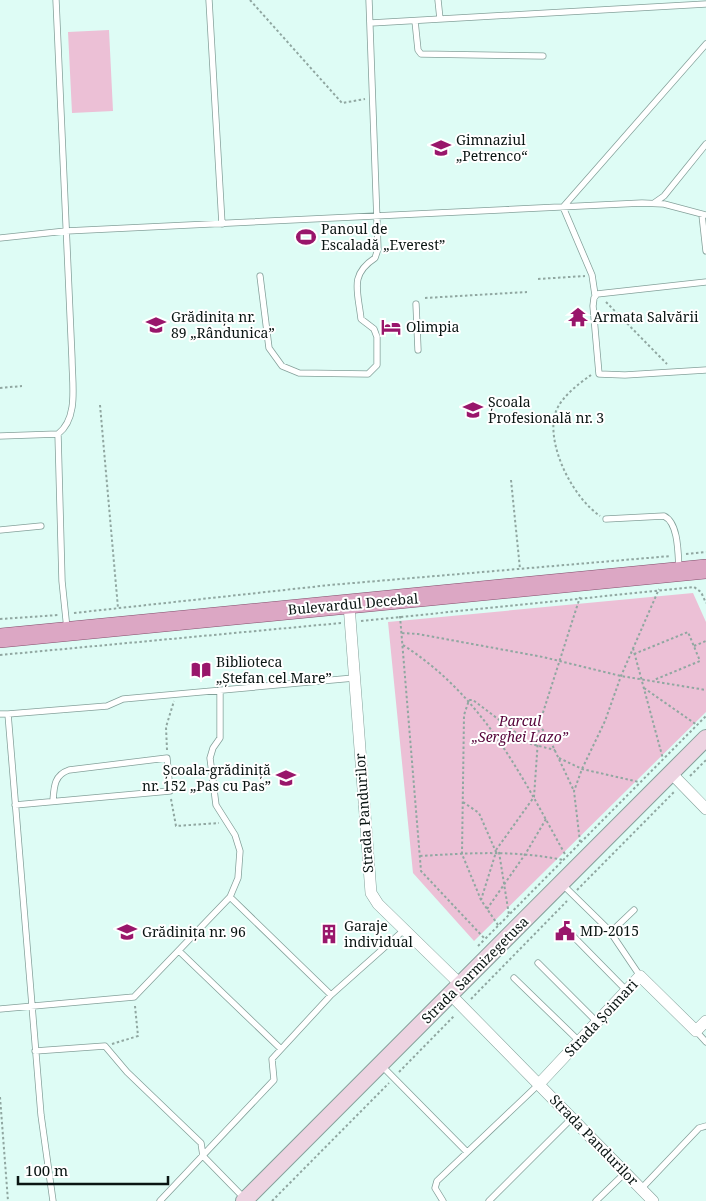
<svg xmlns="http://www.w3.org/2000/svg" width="706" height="1201" viewBox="0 0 706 1201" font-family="'Noto Serif',serif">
<rect width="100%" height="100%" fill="#defcf5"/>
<path fill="#ecc0d6" d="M109 30 113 111 72 113 68 32Z
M693 593 706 622V712L474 941 413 873 388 622Z"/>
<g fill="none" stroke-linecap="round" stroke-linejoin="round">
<defs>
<path id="service" d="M56 0 72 359C72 383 79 418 58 434
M209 0 222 224
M438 0 440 19
M415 21 418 50 421 54 543 56
M371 23 706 4
M654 203 664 196 706 144
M702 215 706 251
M0 238 66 231 642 203 664 204 706 215
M260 276 269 348 282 366 299 373 368 374 377 365V337L374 329 361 319C358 291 349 275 375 258L378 249 369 0
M706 282 597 294 594 298 593 306 599 374 625 375 706 370
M595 295 592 275 563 207 706 44
M416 304 418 350
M0 436 58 434 62 581 67 629
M606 519 664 516C679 523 678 555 679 570
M0 530 41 526
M220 690V738L213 748 210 758 216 805 235 835 240 851 238 878 230 897
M0 714H8L41 1115 53 1201
M8 714 107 706 123 699 354 678
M15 805 170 791 167 758 69 770C54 775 54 787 53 801
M563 885 609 930 614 929 634 910
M609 930 640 976
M572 935 626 990
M179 951 281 1049
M538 963 597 1022
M514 978 579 1041
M0 1009 134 997 230 897 331 995 404 930
M696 1031 706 1042
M35 1051 105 1046 127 1072 201 1143 203 1156 244 1198
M382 1066 467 1152
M641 1189 699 1128 706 1126
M160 1201 274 1080 272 1059 331 995
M443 1201 435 1188 437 1181 539 1084
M489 1201 572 1118
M596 1201 625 1173"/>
<path id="minor" d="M349 605 371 893 378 904 460 984
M671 773 706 809
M450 994 653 1201
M539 1084 640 976 696 1031 706 1021"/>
<path id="secondary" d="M244 1201 706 738"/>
<path id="primary" d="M0 638 706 569"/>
</defs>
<use href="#service" stroke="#84a09a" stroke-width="7"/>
<use href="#minor" stroke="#84a09a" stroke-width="12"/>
<use href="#secondary" stroke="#84a09a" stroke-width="18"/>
<use href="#primary" stroke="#834e6c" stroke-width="20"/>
<path stroke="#90a7a1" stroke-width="2" stroke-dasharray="2.5 2.5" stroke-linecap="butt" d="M250 0 342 103 365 99
M538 279 585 276
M425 298 527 292
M606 302 667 364
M591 375C577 385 557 400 554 418 549 451 574 498 600 516
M0 388 22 386
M100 405 118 608
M511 480 520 569
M686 554 706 552
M74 613 330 585 671 556
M400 616 421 871 485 939 706 716
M0 619 59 615
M361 621 694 587 701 592 706 603
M402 633 418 634 543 657 621 676 706 690
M403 645C484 697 521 775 566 856
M694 646 706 641
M633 648 663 759
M634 654 688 632 700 661 654 680
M0 655 341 623
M644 688 697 725
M539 725 549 738 574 791
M167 750 166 727 174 701
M559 758 582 769 639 782
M690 776 706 760
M171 799 176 826 219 823
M463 802 479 813 496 852 481 900
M580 842 574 791 582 769 605 721 621 676 659 589
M496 850 534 797 539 725 580 597
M499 852 509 915
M420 856C469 853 515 850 563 860
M577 890 674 792
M487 909 526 853 546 819
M498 925 481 900 462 854 464 715 469 700H473L531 744 555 750
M478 946 485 939
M471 999 567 901
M112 1044 138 1036 135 1006
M399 1072 455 1015
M0 1097 8 1201
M272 1201 389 1083"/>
<use href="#service" stroke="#fff" stroke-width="5.5"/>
<use href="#minor" stroke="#fff" stroke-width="11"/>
<use href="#secondary" stroke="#edd3e1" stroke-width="16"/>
<use href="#primary" stroke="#dca7c4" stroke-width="19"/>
</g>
<defs>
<symbol id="school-bare" viewBox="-9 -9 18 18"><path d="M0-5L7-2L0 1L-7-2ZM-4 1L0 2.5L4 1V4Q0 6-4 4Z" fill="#99166b" stroke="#fff" stroke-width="2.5" paint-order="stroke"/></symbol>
<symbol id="stadium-bare" viewBox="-9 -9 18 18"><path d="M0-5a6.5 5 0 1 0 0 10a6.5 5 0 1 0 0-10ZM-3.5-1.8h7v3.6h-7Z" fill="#99166b" stroke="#fff" stroke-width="2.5" paint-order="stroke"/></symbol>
<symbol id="temple-bare" viewBox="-9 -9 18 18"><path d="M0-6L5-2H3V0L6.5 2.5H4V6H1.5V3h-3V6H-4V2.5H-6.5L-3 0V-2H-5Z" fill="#99166b" stroke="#fff" stroke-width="2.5" paint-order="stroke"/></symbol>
<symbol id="hotel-bare" viewBox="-9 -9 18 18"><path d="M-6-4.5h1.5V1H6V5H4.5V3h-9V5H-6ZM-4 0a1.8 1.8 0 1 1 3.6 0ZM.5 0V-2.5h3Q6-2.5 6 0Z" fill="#99166b" stroke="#fff" stroke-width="2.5" paint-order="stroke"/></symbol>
<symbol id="library-bare" viewBox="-9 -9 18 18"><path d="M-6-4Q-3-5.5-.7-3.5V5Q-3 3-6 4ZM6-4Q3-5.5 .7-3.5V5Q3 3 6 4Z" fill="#99166b" stroke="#fff" stroke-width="2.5" paint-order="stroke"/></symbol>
<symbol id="civic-bare" viewBox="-9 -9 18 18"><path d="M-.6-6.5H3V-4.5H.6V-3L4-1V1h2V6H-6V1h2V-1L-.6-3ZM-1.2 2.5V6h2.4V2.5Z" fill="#99166b" stroke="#fff" stroke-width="2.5" paint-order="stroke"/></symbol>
<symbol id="building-bare" viewBox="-9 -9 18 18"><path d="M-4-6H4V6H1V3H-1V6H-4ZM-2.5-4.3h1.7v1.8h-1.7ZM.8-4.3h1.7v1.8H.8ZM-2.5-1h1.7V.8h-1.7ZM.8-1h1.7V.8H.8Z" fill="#99166b" stroke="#fff" stroke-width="2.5" paint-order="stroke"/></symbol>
</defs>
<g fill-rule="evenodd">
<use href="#school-bare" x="427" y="134" width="28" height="28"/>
<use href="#stadium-bare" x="292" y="223" width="28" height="28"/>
<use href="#temple-bare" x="564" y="303" width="28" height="28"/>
<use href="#school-bare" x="142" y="311" width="28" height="28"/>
<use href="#hotel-bare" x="377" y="313" width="28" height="28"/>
<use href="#school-bare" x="459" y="396" width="28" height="28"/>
<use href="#library-bare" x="187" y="656" width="28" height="28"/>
<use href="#school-bare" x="272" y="764" width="28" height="28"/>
<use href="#civic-bare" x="551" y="917" width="28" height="28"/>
<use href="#school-bare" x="113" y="918" width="28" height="28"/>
<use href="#building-bare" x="315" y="920" width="28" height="28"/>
</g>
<g text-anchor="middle" stroke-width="4" stroke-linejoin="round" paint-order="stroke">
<g font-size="14" fill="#0a1513" stroke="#fff" text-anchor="start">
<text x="456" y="145">Gimnaziul<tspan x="456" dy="16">„Petrenco“</tspan></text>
<text x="321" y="234">Panoul de<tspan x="321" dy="16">Escaladă „Everest”</tspan></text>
<text x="171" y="322">Grădinița nr.<tspan x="171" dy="16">89 „Rândunica”</tspan></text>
<text x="593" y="322">Armata Salvării</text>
<text x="406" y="332">Olimpia</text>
<text x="488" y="407">Școala<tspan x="488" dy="16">Profesională nr. 3</tspan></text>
<text x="216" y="667">Biblioteca<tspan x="216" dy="16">„Ștefan cel Mare”</tspan></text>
<text x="271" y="775" text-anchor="end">Școala-grădiniță<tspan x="271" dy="16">nr. 152 „Pas cu Pas”</tspan></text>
<text x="344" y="931">Garaje<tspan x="344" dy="16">individual</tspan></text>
<text x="580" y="936">MD-2015</text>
<text x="142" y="937">Grădinița nr. 96</text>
</g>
<g font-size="14" fill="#0a1513" stroke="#fff">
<text transform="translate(353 604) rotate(-5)" y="5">Bulevardul Decebal</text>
<text transform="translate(364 813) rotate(-94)" y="5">Strada Pandurilor</text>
<text transform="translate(475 970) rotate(-45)" y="5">Strada Sarmizegetusa</text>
<text transform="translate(601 1018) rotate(-47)" y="5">Strada Șoimari</text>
<text transform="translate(594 1140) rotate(46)" y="5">Strada Pandurilor</text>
</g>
<g font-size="14" font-style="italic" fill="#550339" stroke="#fff">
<text x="520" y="726">Parcul<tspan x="520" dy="16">„Serghei Lazo”</tspan></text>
</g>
</g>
<path d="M18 1176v8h150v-8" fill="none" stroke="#0a1513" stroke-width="2.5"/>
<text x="25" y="1176" font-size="15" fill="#0a1513" stroke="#ffffff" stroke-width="4" paint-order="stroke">100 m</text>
</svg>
